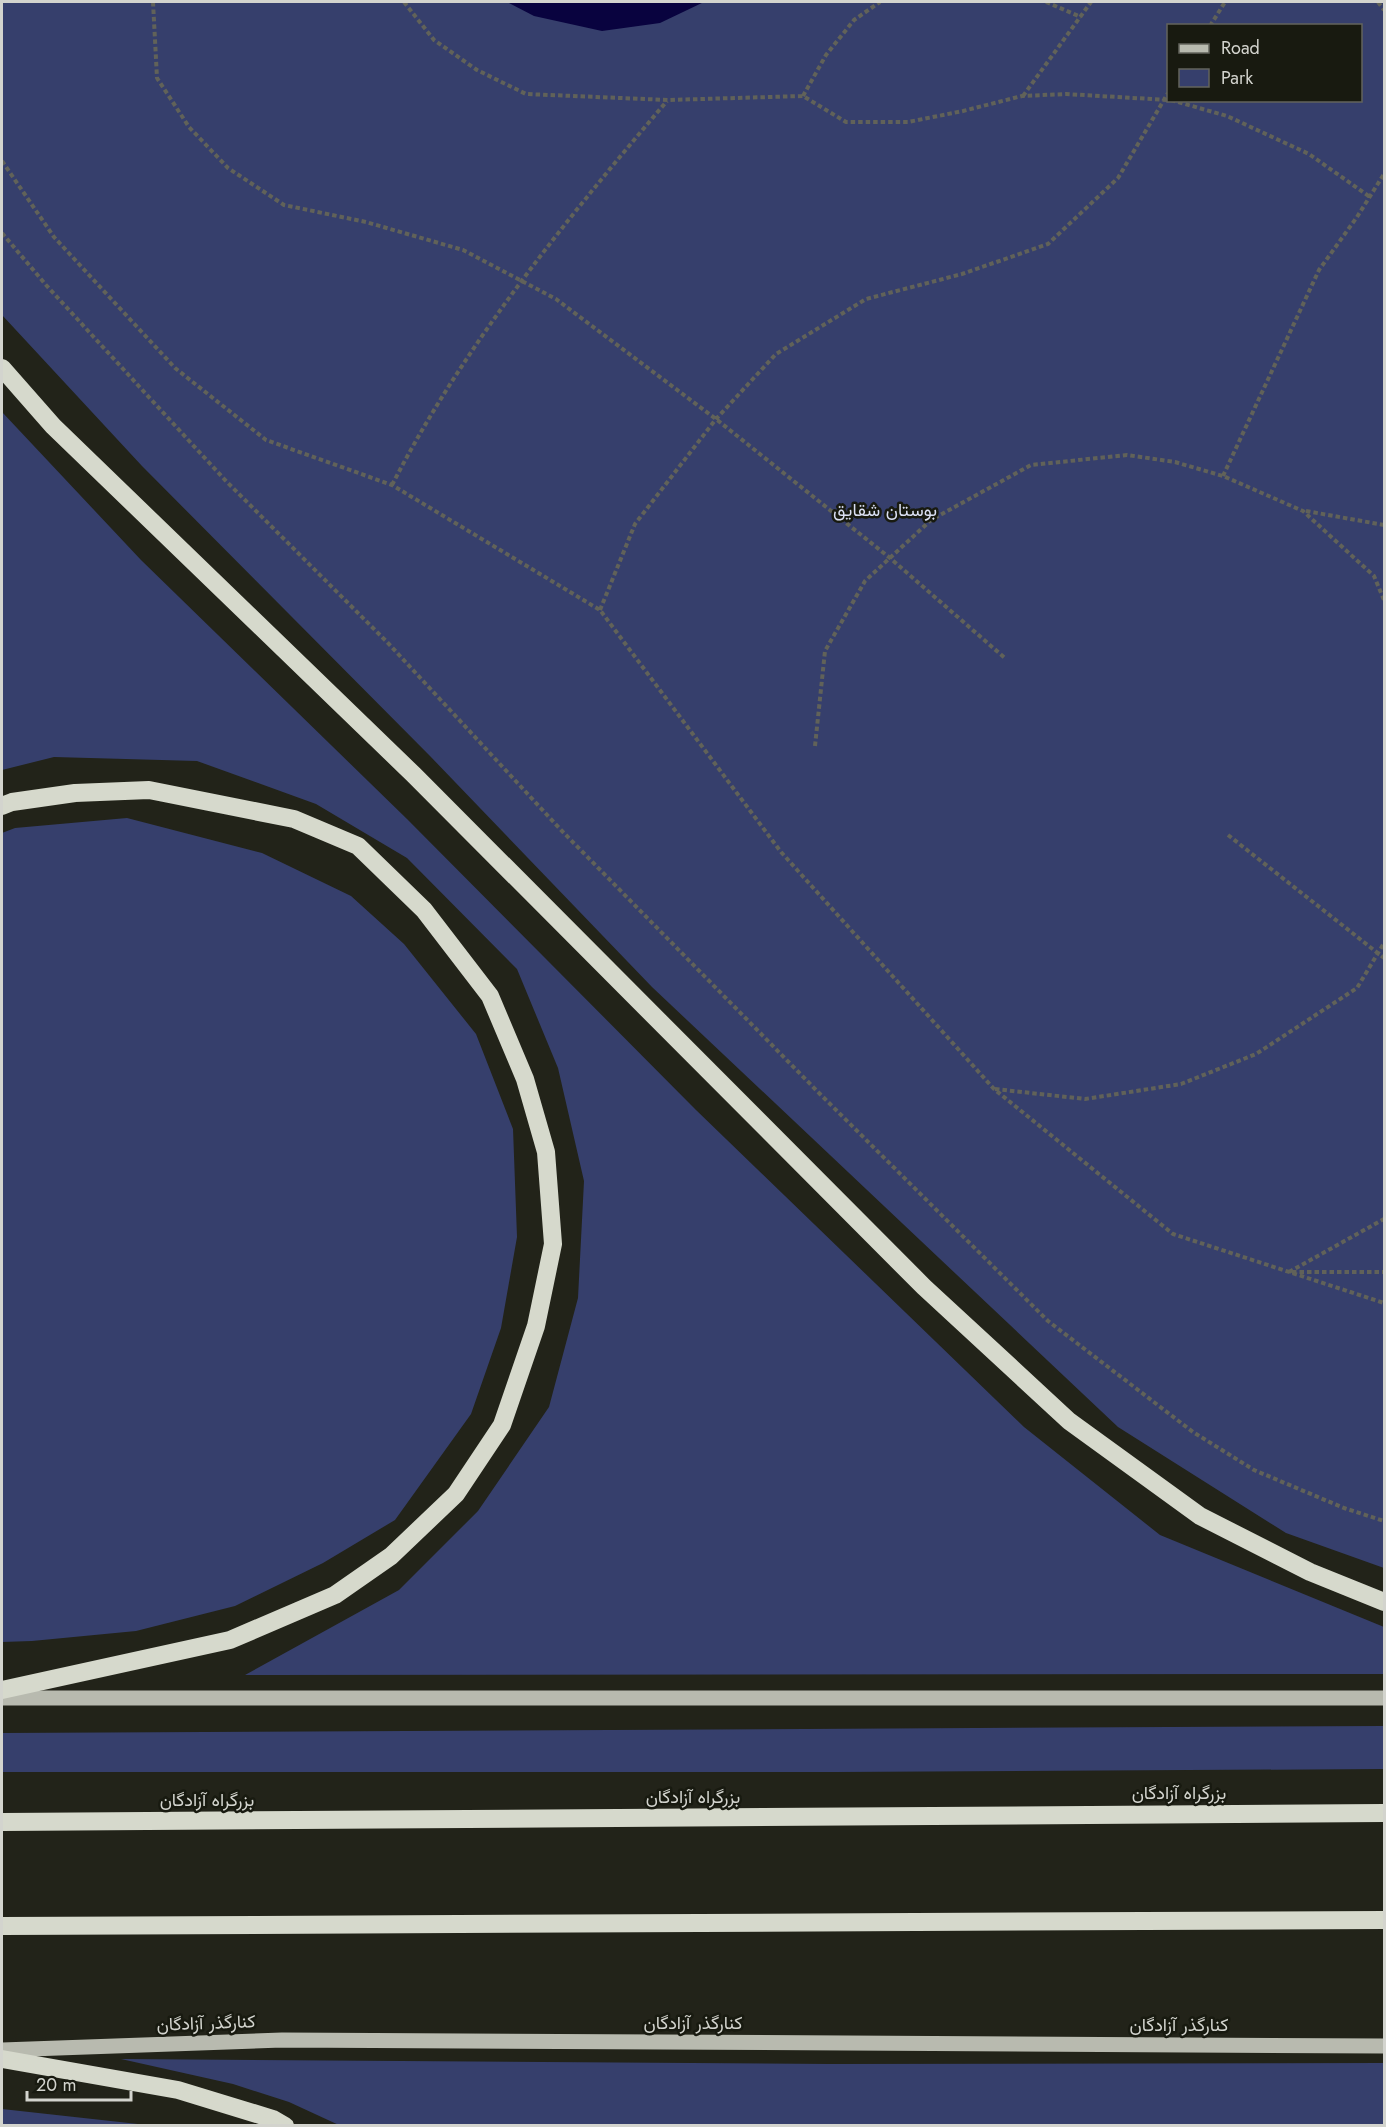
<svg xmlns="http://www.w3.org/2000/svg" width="1386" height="2127" viewBox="0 0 1386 2127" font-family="Jost,Vazirmatn,sans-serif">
<rect width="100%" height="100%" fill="#222319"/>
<path fill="#363f6c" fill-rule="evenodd" d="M2 2H1384V1568L1286 1533 1118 1427 652 987 430 756 142 466 2 315ZM1168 26H1360V100H1168Z
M2 412 141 560 407 819 696 1110 1024 1427 1160 1535 1384 1627V1674L245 1675 399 1590 478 1511 549 1407 578 1298 584 1181 558 1068 517 969 407 858 316 804 197 761 54 757 2 770Z
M127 818 262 853 351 896 404 944 476 1034 513 1129 517 1237 501 1328 471 1414 395 1520 323 1563 235 1606 136 1631 32 1641 2 1642V833L15 828Z
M1384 1726V1769L838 1772H2V1733Z
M121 2059 830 2064 1384 2063V2125L341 2126 289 2102 233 2084Z
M2 2109 147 2125H2Z"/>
<path fill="#09033f" d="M507 2H704L660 23 602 31 534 16Z"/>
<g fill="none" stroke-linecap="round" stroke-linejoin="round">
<path stroke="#616259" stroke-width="4" stroke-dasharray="4.5 3" stroke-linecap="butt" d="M153 2 157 78 189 127 228 168 284 205 366 222 463 250 556 299 716 419 890 558 1006 659
M404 2 434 40 477 70 526 94 668 100 803 96 846 122H908L963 111 1022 96 1066 94 1168 100
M1046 2 1081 17
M1378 2 1384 10
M1210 26 1225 2
M803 96 826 55 854 20 880 2
M1023 96 1091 2
M1171 100 1227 116 1309 154 1370 197
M2 161 54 237 175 368 266 440 392 485 600 610 781 852 994 1089 1173 1234 1384 1303
M2 233 46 285 225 480 387 642 562 831 820 1094 1048 1321 1193 1432 1254 1470 1344 1508 1384 1521
M1223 476 1319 270 1357 217 1384 174
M392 485C464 345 565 221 667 101
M1306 511 1384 525
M600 610 635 524 716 419 776 354 866 299 962 274 1048 244 1118 178 1168 93
M815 746 825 651 865 581 931 520 1031 465 1127 455 1175 462 1223 476 1303 511 1374 576 1384 600
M1228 835 1384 958
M995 1089 1085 1099 1181 1084 1256 1054 1357 988 1384 943
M1289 1272 1384 1219
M1292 1272H1384"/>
<path stroke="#b8baaf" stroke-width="15" d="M2 1698H1384
M2 2050 282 2040 1384 2046"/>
<path stroke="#d6d9cc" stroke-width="18" d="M2 368 53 426 414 775 924 1287 1069 1421 1200 1516 1310 1572 1384 1602
M2 806 12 802 75 793 149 790 294 819 358 846 424 910 490 996 525 1079 546 1152 553 1244 536 1326 502 1425 456 1494 391 1556 335 1595 230 1640 2 1690
M2 1822 1384 1813
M2 1926 1384 1920
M2 2059 178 2090 273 2119 285 2126"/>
</g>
<g text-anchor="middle" stroke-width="5" stroke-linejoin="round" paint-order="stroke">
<g font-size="18" fill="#dadff2" stroke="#181a10">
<text x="885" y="516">بوستان شقایق</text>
</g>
<g font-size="18" fill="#d3d4ce" stroke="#181a10">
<text x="1179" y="1799">بزرگراه آزادگان</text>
<text x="693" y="1803">بزرگراه آزادگان</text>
<text x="207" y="1806">بزرگراه آزادگان</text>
<text transform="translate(206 2023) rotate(-2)" y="6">کنارگذر آزادگان</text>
<text x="693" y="2029">کنارگذر آزادگان</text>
<text x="1179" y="2031">کنارگذر آزادگان</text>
</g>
</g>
<rect width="1386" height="2127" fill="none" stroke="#d3d4ce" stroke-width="6"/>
<rect x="1167" y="24" width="195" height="78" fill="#181a10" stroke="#63645c" stroke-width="1.5"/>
<rect x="1179" y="44" width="30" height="9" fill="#b8baaf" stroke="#63645c" stroke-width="1.5"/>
<text x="1221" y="54" font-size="18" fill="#d3d4ce">Road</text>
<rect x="1179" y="69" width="30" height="18" fill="#363f6c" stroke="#63645c" stroke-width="1.5"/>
<text x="1221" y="84" font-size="18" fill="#d3d4ce">Park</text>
<path d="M27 2091v9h104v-9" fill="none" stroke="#d3d4ce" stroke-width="3"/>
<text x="36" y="2091" font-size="18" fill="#d3d4ce" stroke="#181a10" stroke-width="4.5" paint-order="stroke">20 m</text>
</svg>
